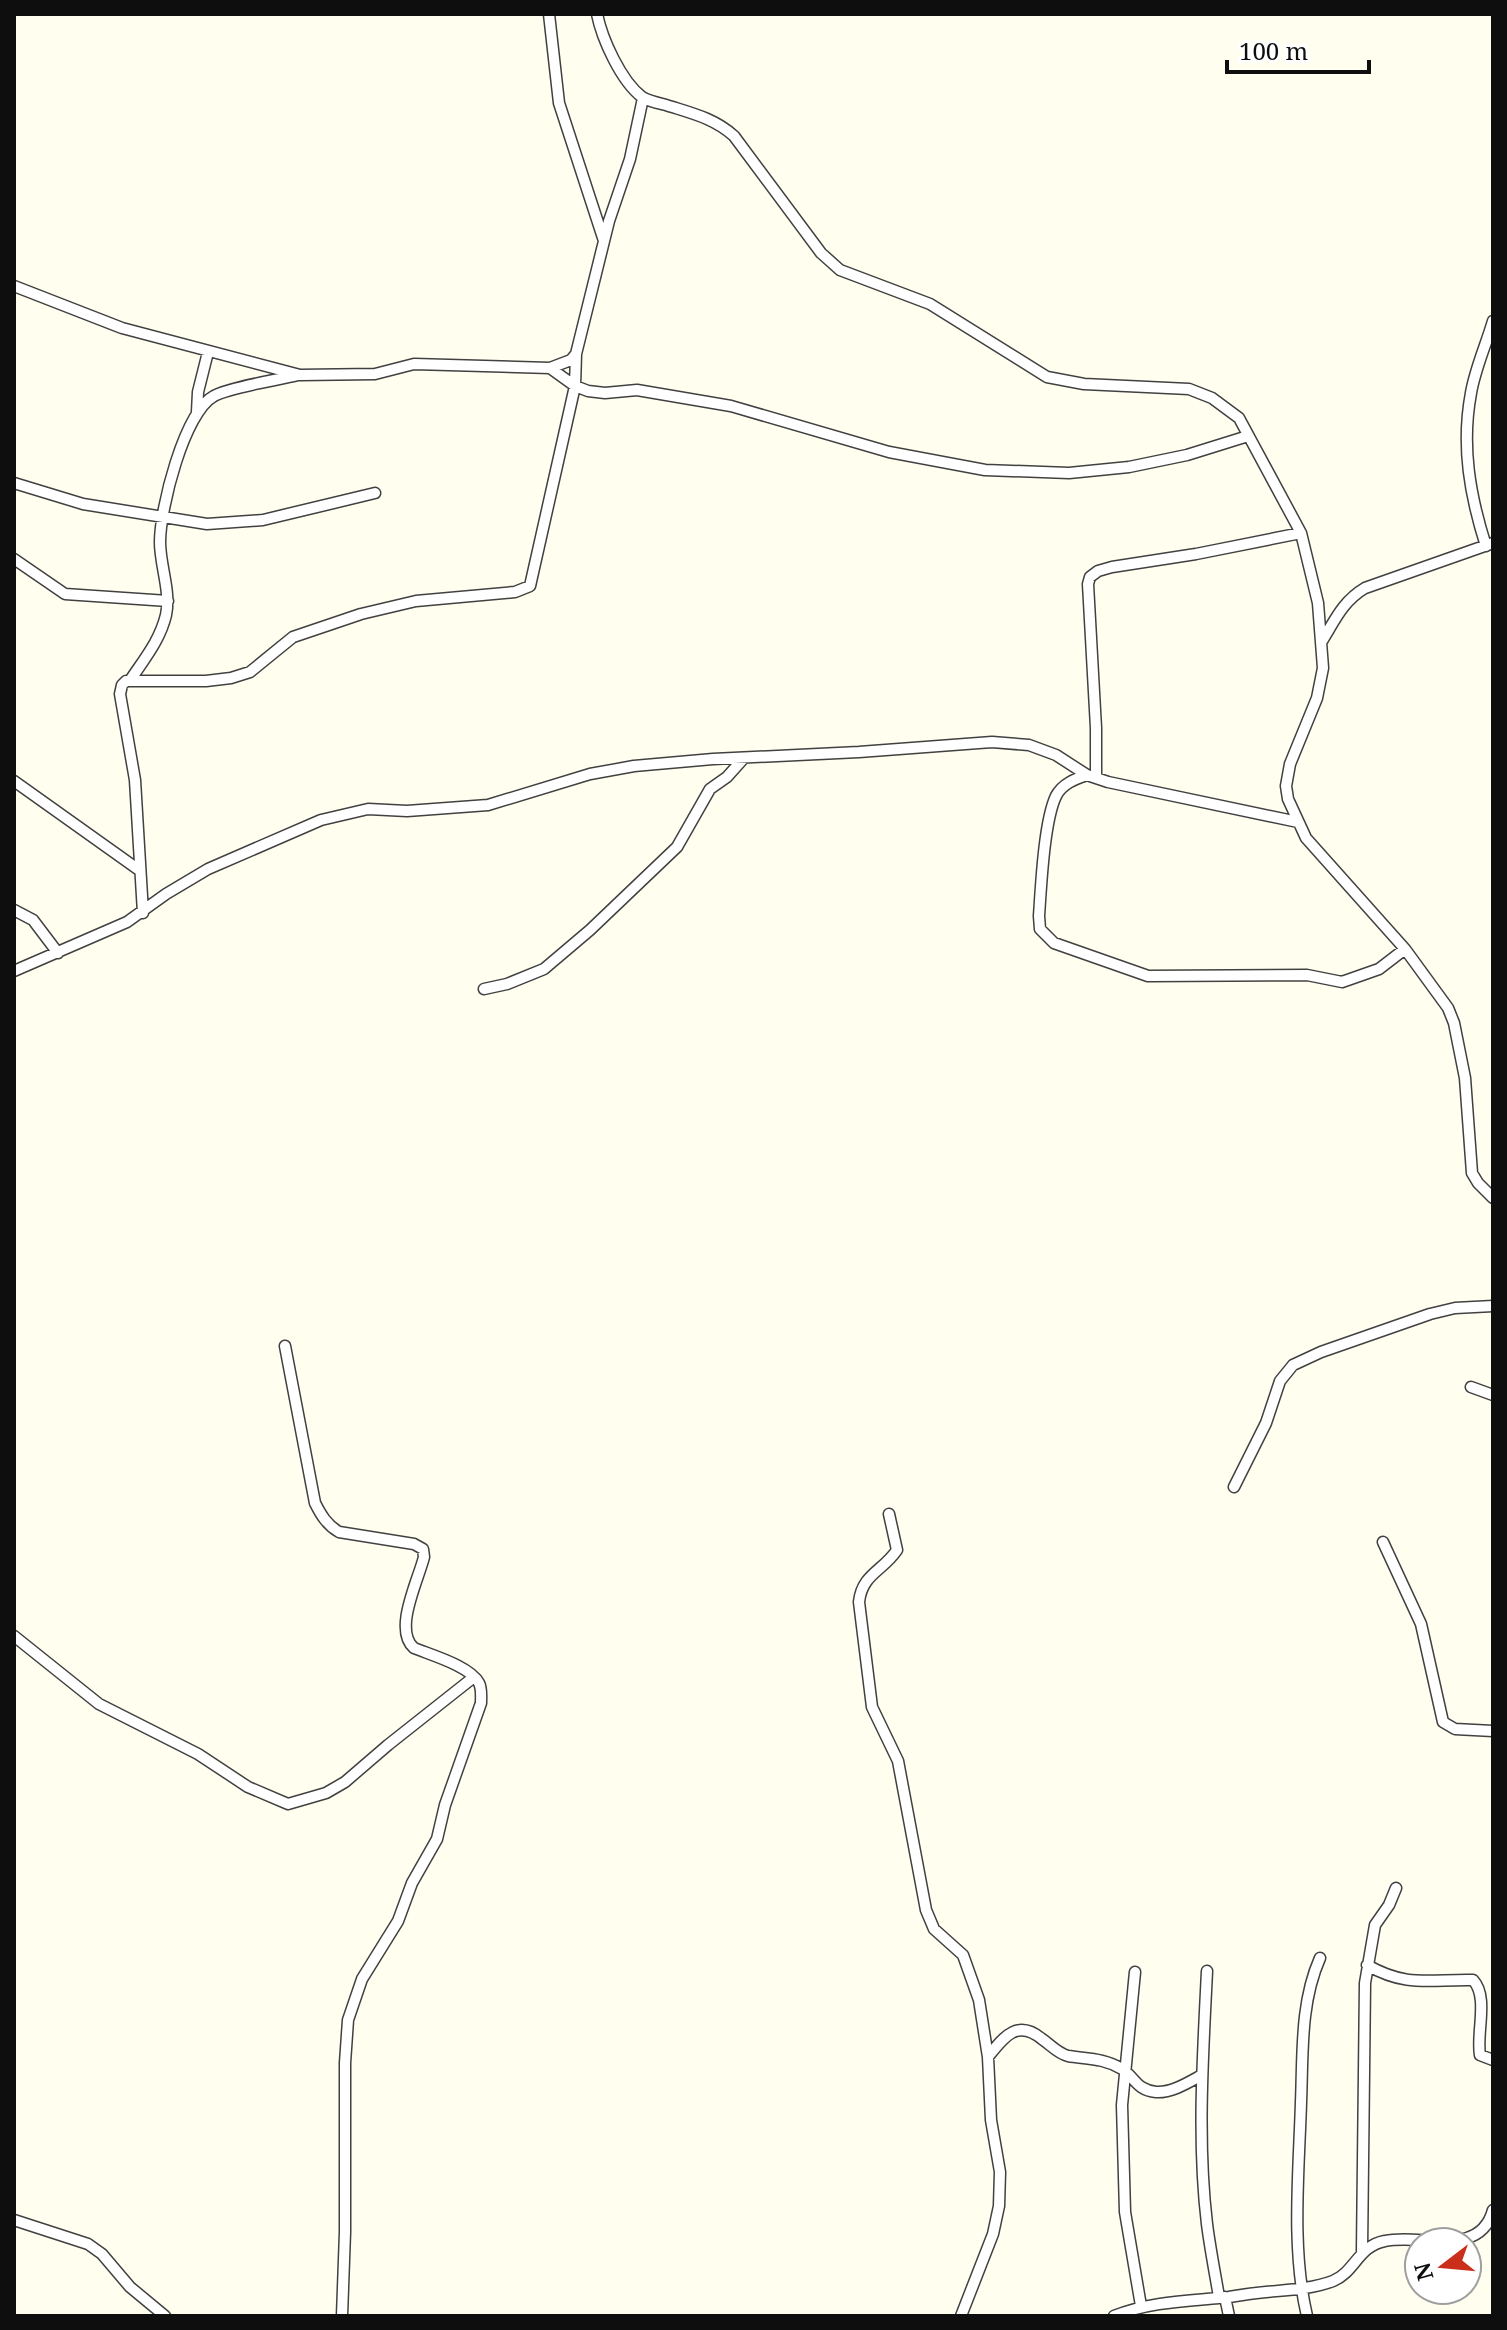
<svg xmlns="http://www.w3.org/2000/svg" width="1507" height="2330" viewBox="0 0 1507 2330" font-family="'Noto Serif',serif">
<rect width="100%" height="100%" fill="#fffeef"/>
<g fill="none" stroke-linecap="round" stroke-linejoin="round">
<defs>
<path id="minor" d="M549 14 559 103 604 241
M597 14C602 39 621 81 642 97 648 101 658 103 666 105 691 113 714 118 734 136L821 253 840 270 930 304 1047 377 1084 384 1189 389 1212 398 1239 418 1301 533 1318 603 1323 668 1317 698 1290 764 1286 786 1288 799 1306 838 1405 949 1448 1008 1454 1023 1465 1078 1472 1173 1478 1183 1493 1198
M14 286 122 328 300 375 375 374 414 364 550 368 571 360 576 354
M550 368 575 386 588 391 605 393 637 390 731 406 889 452 985 470 1069 473 1129 467 1187 455 1248 436
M197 412 198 392 208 352
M14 483 83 504 207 524 263 520 375 493
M1486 546C1470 496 1461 446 1471 393 1475 369 1486 345 1493 321
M14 559 65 594 168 601
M1322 641C1335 620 1343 601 1365 588L1493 543
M131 679C145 658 160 640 166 615 171 591 160 566 160 542 160 509 184 412 214 396 230 387 278 380 298 375
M1087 775C1075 779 1062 784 1056 796 1044 821 1041 887 1039 916L1040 929 1054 943 1148 976 1307 975 1342 982 1379 969 1405 949
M1096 778V728L1088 584 1090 577 1098 571 1112 567 1196 554 1301 533
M14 781 139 870
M14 910 33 920 58 953
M143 913 135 780 120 694 122 685 126 681H206L231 678 250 672 293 637 361 614 416 601 515 592 530 586 575 386 576 354 609 221 630 159 643 98
M14 971 127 922 166 894 208 869 321 820 368 809 407 811 488 805 590 774 634 766 713 759 859 752 992 742 1029 745 1056 755 1087 775 1108 782 1298 822
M484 989 507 984 544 969 590 930 677 847 710 789 727 777 744 758
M285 1346 315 1503C321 1515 327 1525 339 1532L414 1544 423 1549 424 1557C418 1581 393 1630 414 1648 431 1655 470 1666 479 1683 482 1689 481 1696 481 1703L445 1805 437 1839 412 1883 398 1921 362 1979 348 2020 345 2063V2232L342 2316
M1471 1387 1493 1395
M1234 1487 1266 1423 1280 1381 1293 1365 1321 1352 1430 1314 1455 1308 1493 1306
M889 1514 897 1550C883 1571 862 1574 859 1602L872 1707 898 1761 926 1910 934 1929 963 1955 979 2000 988 2057 991 2120 1000 2172 999 2206 993 2234 961 2316
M1383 1542 1421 1624 1443 1722 1455 1729 1493 1731
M14 1636 99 1704 198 1754 248 1787 288 1804 326 1793 345 1782 388 1745 474 1677
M1367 1965C1407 1988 1430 1979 1473 1980 1489 1997 1476 2033 1480 2055L1493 2060
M1207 1971C1203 2054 1197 2141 1207 2224 1210 2248 1215 2273 1219 2297
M1135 1972 1122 2105 1125 2212 1141 2306
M988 2057C1003 2038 1017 2018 1042 2039 1051 2045 1057 2053 1068 2056 1087 2059 1104 2058 1122 2069 1135 2077 1136 2090 1156 2092 1172 2093 1189 2082 1202 2075
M14 2220 88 2244 102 2254 130 2287 165 2316
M1362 2251 1365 1983 1375 1925 1389 1905 1396 1888
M1225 2297 1229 2316
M1114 2316C1151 2301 1190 2301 1229 2297 1241 2295 1253 2293 1266 2292 1287 2290 1312 2289 1333 2281 1355 2272 1358 2246 1385 2241 1420 2233 1480 2259 1493 2210
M1307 2316C1291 2248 1299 2172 1301 2102 1303 2054 1300 2003 1320 1958"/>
</defs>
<use href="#minor" stroke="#414141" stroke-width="13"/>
<use href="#minor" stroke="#fff" stroke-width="10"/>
</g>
<rect width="1507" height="2330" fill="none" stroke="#0e0e0e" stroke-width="32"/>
<g transform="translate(1443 2266) rotate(254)"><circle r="38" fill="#ffffff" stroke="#9f9f9f" stroke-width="2"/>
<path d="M0-6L14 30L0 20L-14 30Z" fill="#ca2f1b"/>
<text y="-12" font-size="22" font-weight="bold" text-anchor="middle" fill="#0e0e0e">N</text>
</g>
<path d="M1227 60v12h142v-12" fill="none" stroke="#0e0e0e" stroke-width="4"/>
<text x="1239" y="60" font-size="24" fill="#0e0e0e" stroke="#ffffff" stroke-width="6" paint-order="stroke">100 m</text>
</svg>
